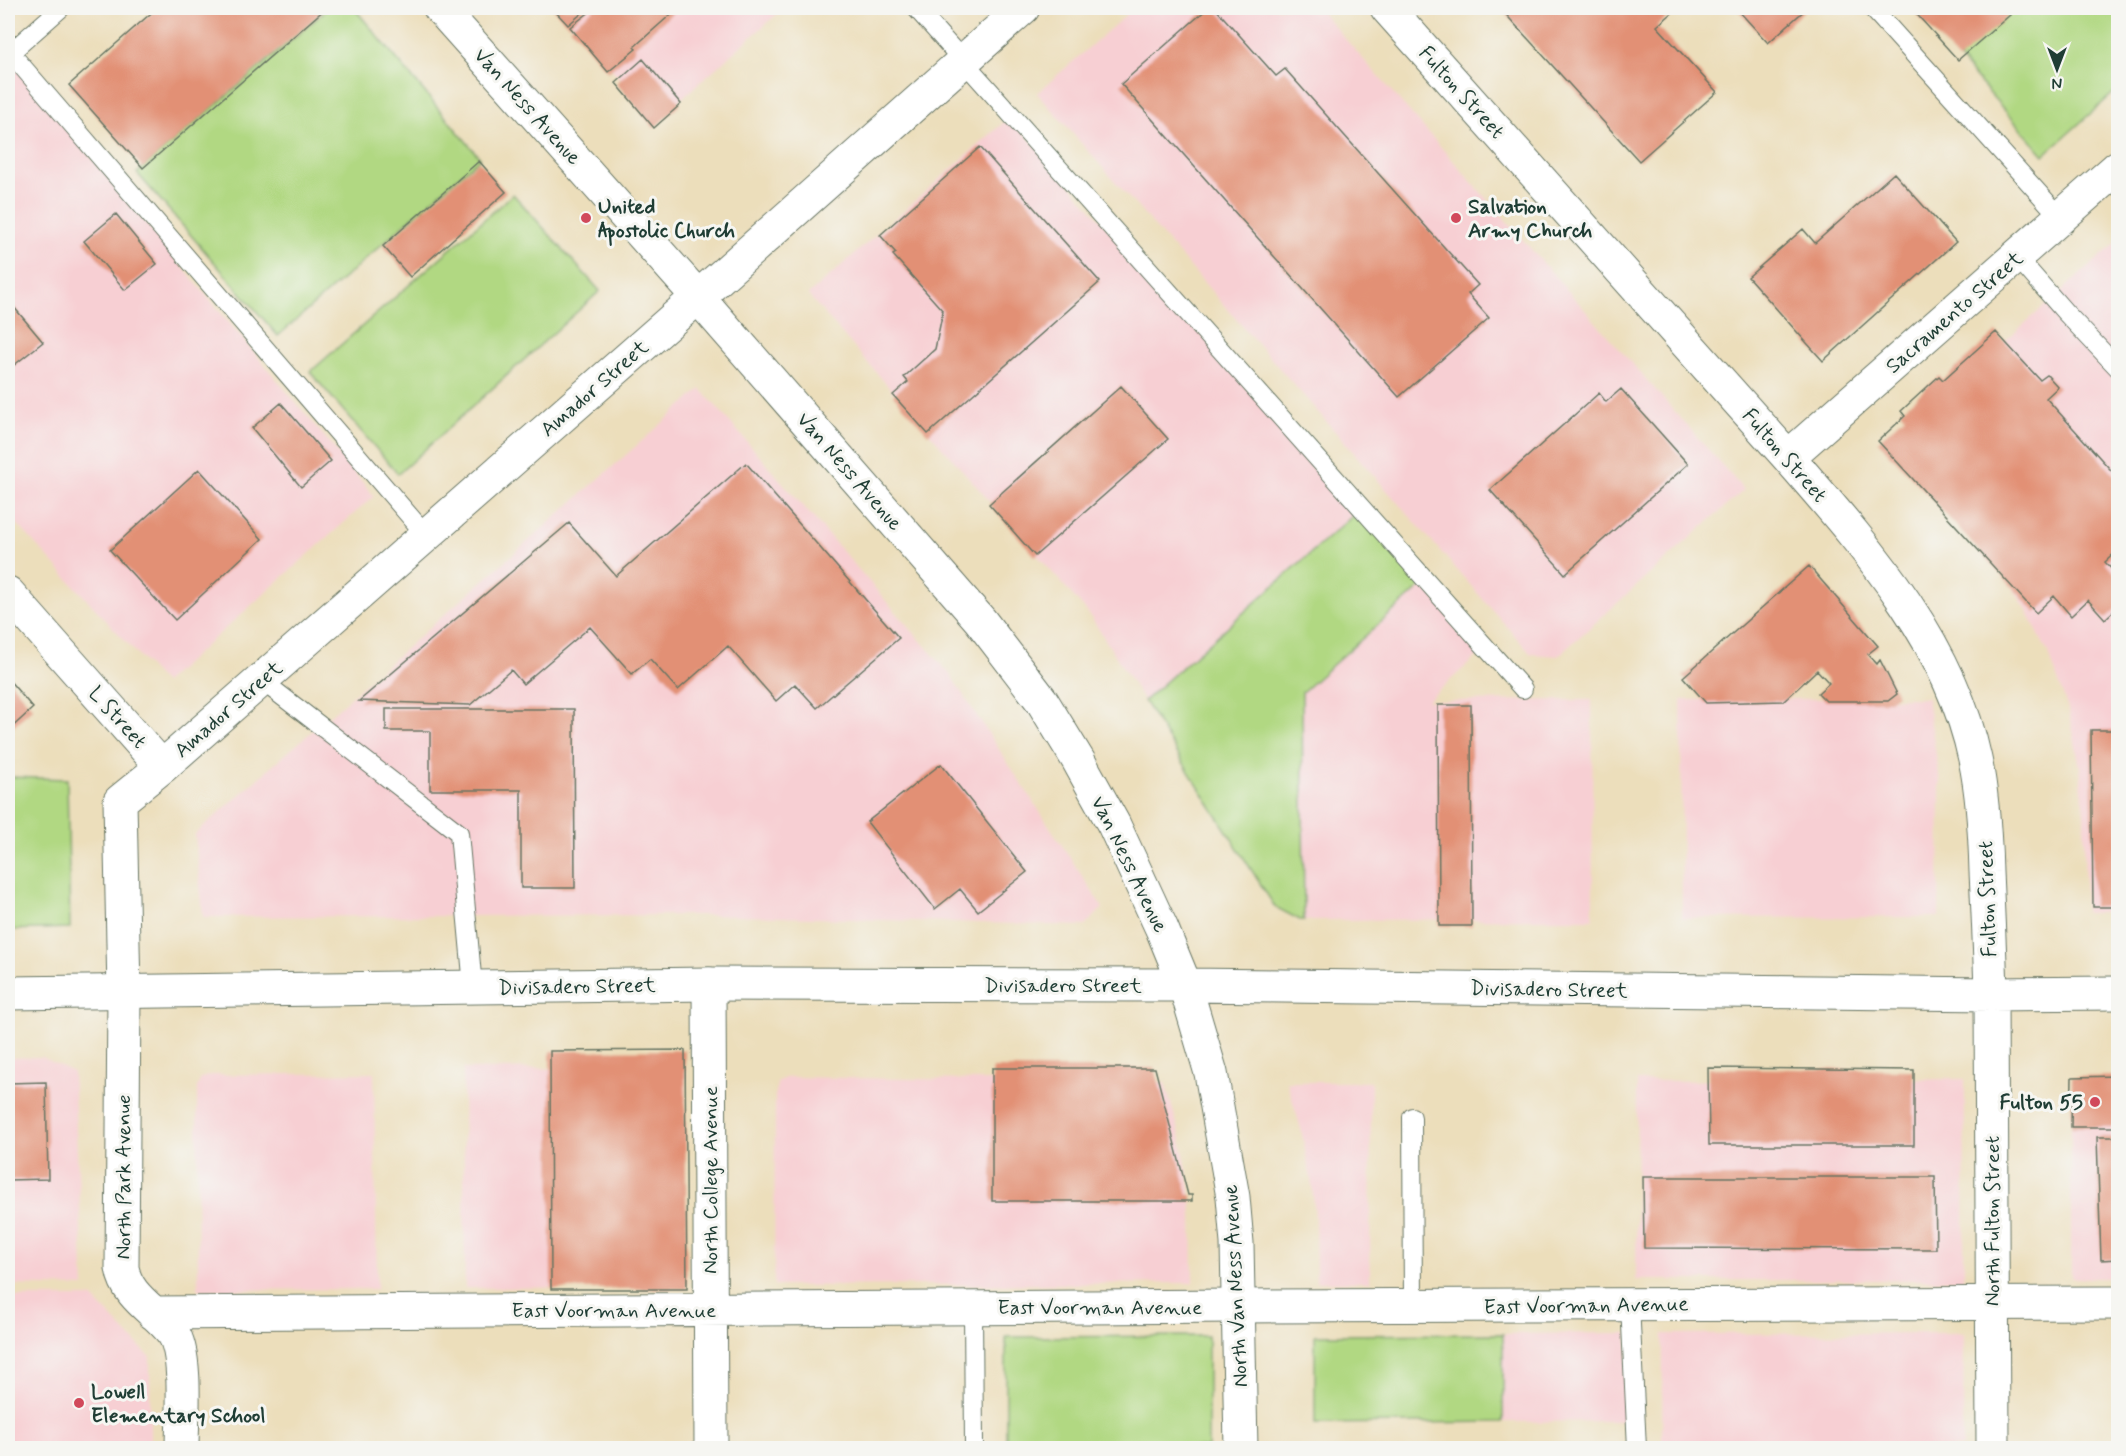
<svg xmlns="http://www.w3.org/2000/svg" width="2126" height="1456" viewBox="0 0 2126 1456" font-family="Mynerve,sans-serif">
<rect width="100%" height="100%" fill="#f6f6f2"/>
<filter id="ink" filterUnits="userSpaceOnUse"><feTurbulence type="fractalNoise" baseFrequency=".0167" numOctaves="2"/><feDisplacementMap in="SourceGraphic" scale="12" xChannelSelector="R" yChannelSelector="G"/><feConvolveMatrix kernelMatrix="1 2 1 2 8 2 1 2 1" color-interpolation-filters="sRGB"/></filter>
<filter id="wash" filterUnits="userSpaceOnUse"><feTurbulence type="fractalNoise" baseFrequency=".008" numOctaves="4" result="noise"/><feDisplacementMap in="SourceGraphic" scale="24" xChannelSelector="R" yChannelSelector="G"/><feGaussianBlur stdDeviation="1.35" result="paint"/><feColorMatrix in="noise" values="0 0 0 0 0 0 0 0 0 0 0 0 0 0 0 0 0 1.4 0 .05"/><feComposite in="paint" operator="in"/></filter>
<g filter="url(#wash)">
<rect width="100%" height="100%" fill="#ecdebb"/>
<path fill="#f7cfd3" d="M557 8H784L657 120Z
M1134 8H1318L1744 490 1558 656 1531 654 1037 93Z
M8 58 374 496 164 683 8 514Z
M1010 117 1358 511 1144 701 1089 614 808 295Z
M2118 241V913H2085L2084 814 2080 767 2069 712 2050 657 2025 607 1995 561 1892 441Z
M701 389 949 673 1103 908 1085 926 707 915 203 917 195 834Z
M1423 585 1482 652 1427 701 1592 700 1593 919 1304 920 1302 692Z
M1927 698 1940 780 1939 917 1682 918 1681 700Z
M42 1057 73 1072 84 1287 8 1285V1058Z
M686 1068 685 1287 465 1288 463 1069Z
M374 1073 377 1289 198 1290 197 1087 201 1078 211 1075Z
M788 1077 1165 1083 1180 1134 1189 1181 1192 1210 1193 1283 774 1286 775 1092 778 1081Z
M1965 1079 1964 1280H1636L1637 1081Z
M1287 1082H1371L1370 1282H1316L1315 1215 1312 1186 1301 1129Z
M2071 1127H2118V1278H2071Z
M8 1297H92L150 1357V1448H8Z
M1628 1333 1627 1421 1503 1422V1334Z
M1964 1333 1963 1448H1662L1663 1334Z"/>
<path fill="#b1d882" stroke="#688a5b" stroke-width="1.5" d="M329 8H354L480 158 278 336 137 173Z
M2008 8H2118V89L2044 155 1955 54Z
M513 194 600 291 398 474 310 372Z
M1358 511 1423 585 1302 692 1304 920H1300L1275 907 1144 701Z
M8 777 67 779 70 928 8 930Z
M1503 1334V1422L1315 1424V1335Z
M1208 1336V1448H1006V1337Z"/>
<g id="blocks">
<path fill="#e29074" d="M157 8H326L143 168 69 85Z
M552 8H588L568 25Z
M595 8H678L634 47 636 49 608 72 570 27Z
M1208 8H1215L1276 76 1285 69 1478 285 1468 294 1489 318 1399 397 1121 84Z
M1500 8H1678L1657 26 1717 92 1639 161Z
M1736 8H1807L1768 43Z
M1911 8H2018L1958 60Z
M643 59 681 104 654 128 616 83Z
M980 147 1100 282 928 434 893 395 908 382 904 377 935 349 943 311 893 255 896 253 880 235Z
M479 161 506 192 410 277 383 246Z
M1894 173 1956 242 1823 361 1748 277 1803 229 1815 243Z
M116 214 157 264 125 290 84 241Z
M8 300 43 342 8 370Z
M1996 332 2040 380 2047 375 2058 387 2046 398 2118 478V550L2105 562 2118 576V607L2105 619 2088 600 2071 616 2054 596 2036 613 1878 441 1905 416 1901 411 1939 376 1943 380Z
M1121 386 1168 439 1035 556 989 504Z
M1621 389 1688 464 1565 574 1490 490 1599 393 1606 402Z
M281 403 331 461 301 487 252 428Z
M746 463 899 638 817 708 795 684 776 701 728 646 678 690 650 659 632 674 590 627 523 684 511 670 470 705 359 701 569 523 616 576Z
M199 469 262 539 175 620 110 550Z
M1809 566 1878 646 1868 654 1877 664 1880 660 1897 694 1888 701H1826L1818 693 1829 683 1817 670 1784 701 1706 703 1683 677Z
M8 679 33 708 8 731Z
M2118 704V907H2093L2091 730H2115V705Z
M1438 705H1471L1472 926H1439Z
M386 709H574L575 888H521V790H430V731H386Z
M941 764 1027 872 978 911 960 889 935 909 867 822Z
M685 1050 687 1289H551L550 1051Z
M992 1068H1155L1188 1195H1192V1201H992Z
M1708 1068 1914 1070V1145H1709Z
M2118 1076V1127H2071L2072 1077Z
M46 1082 48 1179 8 1180V1083Z
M2097 1137H2118V1259L2101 1260Z
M1643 1177H1935L1936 1249 1644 1248Z"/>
</g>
</g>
<g filter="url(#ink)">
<use href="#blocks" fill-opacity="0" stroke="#677563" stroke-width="1.5"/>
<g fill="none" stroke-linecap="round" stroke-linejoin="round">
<defs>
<path id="service" d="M916 8 1523 689
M1872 8 2061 218
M8 50 426 535
M10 53 61 8
M2017 257 2065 312 2118 368
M261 680 459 833 473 987
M1412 1117 1413 1307
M1630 1304 1637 1448
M973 1308 974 1448"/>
<path id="minor" d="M709 984 711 1448
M124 992 122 1268C127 1298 156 1310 173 1333 188 1355 182 1421 182 1448
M153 1313 1240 1306 2118 1303"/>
<path id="tertiary" d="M1387 8 1788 457C1865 546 1950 640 1975 759 1983 796 1985 834 1986 872 1988 913 1990 954 1991 994
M1788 457 2118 167
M8 593 162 767 120 801 124 992
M162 767 698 297 1023 8"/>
<path id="secondary" d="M440 8 698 297 980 620 1042 701 1078 760 1114 825 1162 929 1185 985 1211 1073 1233 1197 1237 1243 1241 1448
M8 993 709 984 1185 985 1991 994 2118 993
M1991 994 1993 1448"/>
</defs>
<use href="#service" stroke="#677563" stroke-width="20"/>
<use href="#minor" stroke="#677563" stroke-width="35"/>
<use href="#tertiary" stroke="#677563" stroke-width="35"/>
<use href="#secondary" stroke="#677563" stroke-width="35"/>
<use href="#service" stroke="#fff" stroke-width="18"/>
<use href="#minor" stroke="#fff" stroke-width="33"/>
<use href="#tertiary" stroke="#fff" stroke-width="33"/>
<use href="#secondary" stroke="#fff" stroke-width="33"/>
</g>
</g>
<g fill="#d1495b" stroke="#f6f6f2" stroke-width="2">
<circle cx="586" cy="218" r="6"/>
<circle cx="1456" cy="218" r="6"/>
<circle cx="2095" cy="1102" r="6"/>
<circle cx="79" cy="1403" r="6"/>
</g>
<g text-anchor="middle" stroke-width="6" stroke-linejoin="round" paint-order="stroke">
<g font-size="21" fill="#1f3d34" stroke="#f6f6f2">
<text transform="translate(1462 92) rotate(48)" y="7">Fulton Street</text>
<text transform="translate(528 106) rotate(48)" y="7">Van Ness Avenue</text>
<text transform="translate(1954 312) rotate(-41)" y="7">Sacramento Street</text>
<text transform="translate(594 388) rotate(-41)" y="7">Amador Street</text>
<text transform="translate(1785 455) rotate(49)" y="7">Fulton Street</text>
<text transform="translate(850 471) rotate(49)" y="7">Van Ness Avenue</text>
<text transform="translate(228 709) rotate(-41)" y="7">Amador Street</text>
<text transform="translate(118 717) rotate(48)" y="7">L Street</text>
<text transform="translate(1130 864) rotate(64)" y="7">Van Ness Avenue</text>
<text transform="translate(1987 899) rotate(-92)" y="7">Fulton Street</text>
<text x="1063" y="992">Divisadero Street</text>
<text transform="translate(577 986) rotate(-1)" y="7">Divisadero Street</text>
<text transform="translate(1549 989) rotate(1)" y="7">Divisadero Street</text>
<text transform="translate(123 1177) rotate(-90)" y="7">North Park Avenue</text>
<text transform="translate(710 1180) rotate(-90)" y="7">North College Avenue</text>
<text transform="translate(1992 1221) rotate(-90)" y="7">North Fulton Street</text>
<text transform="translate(1235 1286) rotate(-93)" y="7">North Van Ness Avenue</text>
<text transform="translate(1586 1305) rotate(-1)" y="7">East Voorman Avenue</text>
<text x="1100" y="1314">East Voorman Avenue</text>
<text x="614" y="1317">East Voorman Avenue</text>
</g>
<g font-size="21" font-weight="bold" fill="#1f3d34" stroke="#f6f6f2" text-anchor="start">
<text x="598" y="213">United<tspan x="598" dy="24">Apostolic Church</tspan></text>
<text x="1468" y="213">Salvation<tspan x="1468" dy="24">Army Church</tspan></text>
<text x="2083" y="1109" text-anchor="end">Fulton 55</text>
<text x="91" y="1398">Lowell<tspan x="91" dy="24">Elementary School</tspan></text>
</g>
</g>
<rect width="2126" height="1456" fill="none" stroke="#f6f6f2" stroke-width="30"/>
<g transform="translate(2057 69) rotate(180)" stroke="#f6f6f2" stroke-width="4.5" paint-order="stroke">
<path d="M0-4.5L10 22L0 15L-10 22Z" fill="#1f3d34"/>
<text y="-9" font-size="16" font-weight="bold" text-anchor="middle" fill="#1f3d34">N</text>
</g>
</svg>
